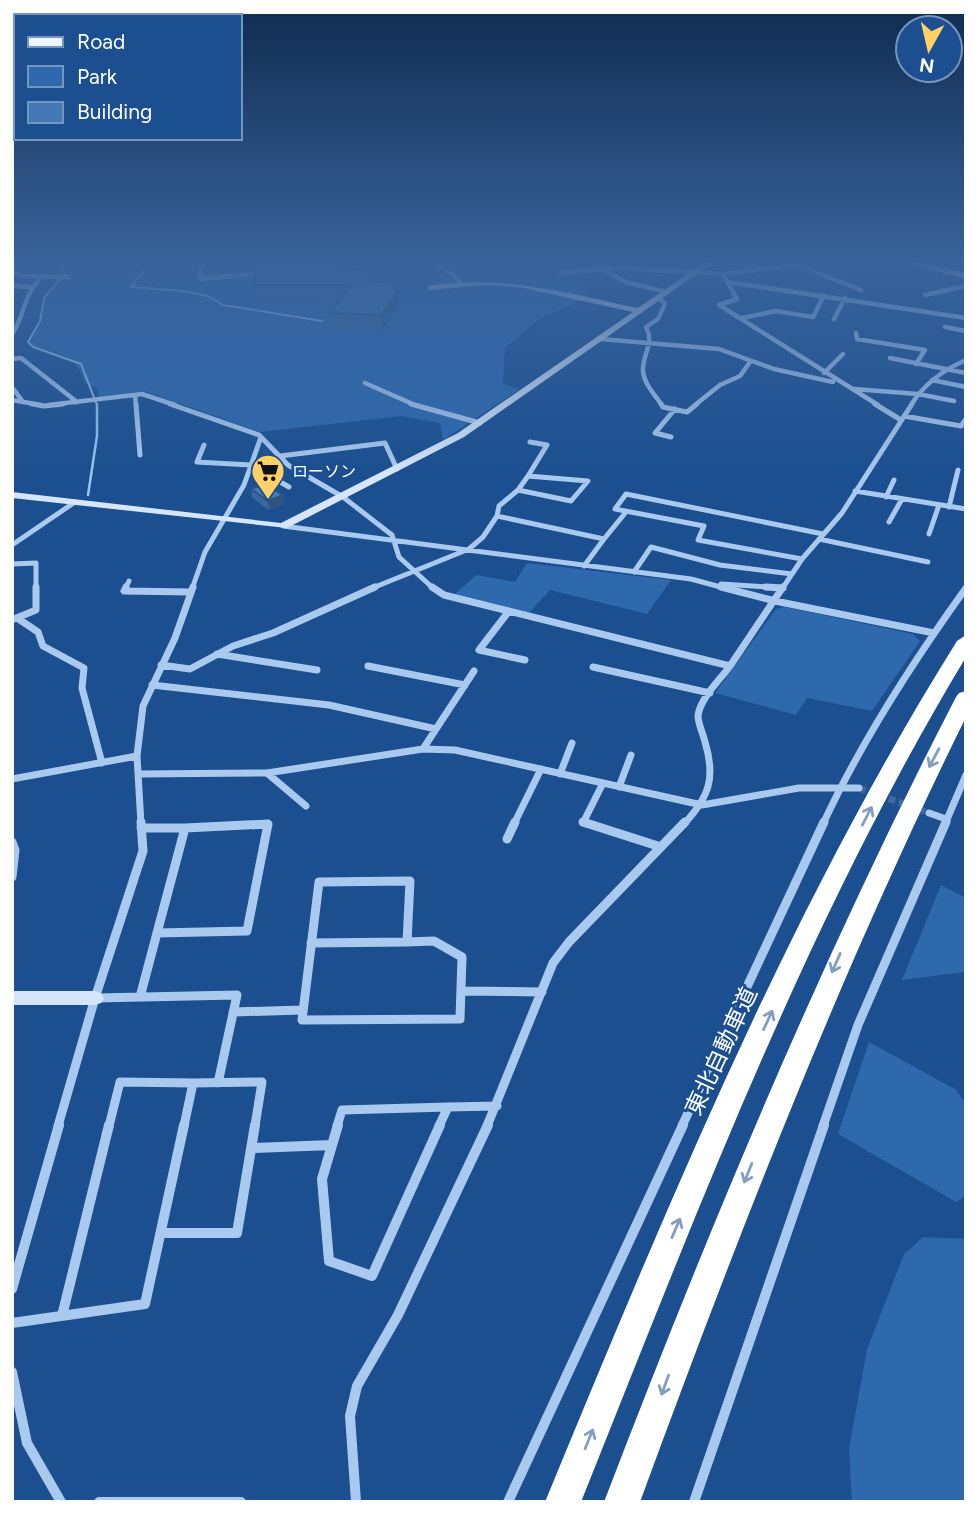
<svg xmlns="http://www.w3.org/2000/svg" width="978" height="1514" viewBox="0 0 978 1514" font-family="Figtree,'Noto Sans JP',sans-serif">
<rect width="100%" height="100%" fill="#1b4f8f"/>
<path fill="#2e69ad" d="M63 262H523L528 268 548 277 564 275 587 288 589 292 578 302 540 319 505 348 503 384 520 389 443 440 440 423 401 416 260 432 144 391 99 397 97 388 85 383C71 342 52 363 28 342L40 321 44 298 69 277Z
M527 563 671 580 647 614 550 590 529 613 454 595 476 575 515 582Z
M785 607 913 634 920 641 872 711 807 698 796 715 715 693 776 609Z
M941 885 966 898V972L902 980Z
M869 1042 955 1089 964 1101 966 1099V1196L956 1202 838 1134Z
M923 1237 966 1239V1502H852L849 1449 867 1349 904 1254Z"/>
<g fill="none" stroke-linecap="round" stroke-linejoin="round">
<path stroke="#9cc4f0" stroke-width="2" d="M63 262 61 266 65 274 44 298 40 321 28 342 33 347 81 364 97 405
M144 271 131 287 182 291 208 296 223 305 322 321"/>
<path stroke="#9cc4f0" stroke-width="2.5" d="M88 495 97 436V404"/>
<path stroke="#3d69a0" stroke-width="7" stroke-dasharray="7 3.5" stroke-linecap="butt" d="M859 788 929 813"/>
<path stroke="#a9c9ee" stroke-width="4.5" d="M201 262 200 279 261 273
M434 262 455 276 461 284
M590 262 625 282 667 292
M743 262 762 270
M798 265 861 290
M12 271 21 276 69 277
M560 273 617 268 723 274 737 299 719 305 878 405
M723 274 819 262
M728 282 966 318
M12 286 31 287
M925 295 966 286
M659 298 665 304 658 319 646 327C655 344 642 354 643 371 644 384 655 395 662 405
M742 318 776 311 813 317 824 295
M834 319 845 298
M945 327 966 331
M856 333 857 339 925 350 916 364
M12 334C24 317 24 295 39 280
M601 339 719 349 774 369 833 382
M890 358 966 373
M12 359 21 358 77 402
M824 373 843 354
M932 380 966 387
M365 383 415 405
M12 387 23 402
M854 389 918 394 954 401
M135 395 136 405
M12 400 41 405
M49 405 142 394 175 405
M695 405 720 385 740 376 750 362
M911 405C924 384 943 370 966 360"/>
<path stroke="#a9c9ee" stroke-width="5" d="M32 404 44 406 63 404
M136 404 140 455
M170 404 259 435 288 465 343 497 392 535 399 557 434 589
M411 404 480 423
M661 404 663 407 687 412 697 404
M875 404 901 420
M904 416 961 426 966 419
M671 437 655 433 675 409
M204 445 197 462 251 465 289 487
M280 456 385 443 397 469
M528 476 547 445 530 442
M528 476 588 481 571 501 518 490Z
M855 491 966 509
M886 497 894 480
M949 507 958 470
M497 516 604 539 584 566
M889 522 902 499
M283 526 691 579 728 589
M929 534 939 505
M604 539 626 512
M819 539 928 562
M12 545 75 502
M802 559 698 540 704 526 615 509 626 494 823 534
M12 564 36 563V589
M634 572 651 547 720 565 792 574
M721 584 783 588
M125 589 129 581
M192 589 205 552 244 485 261 437
M370 589 469 549 483 537 497 516 499 506 518 490
M782 589 802 559 842 513 912 404"/>
<path stroke="#a9c9ee" stroke-width="7" d="M126 587 124 591 190 592
M432 587 444 595 730 666 783 587
M721 587 775 601 934 633
M766 587 783 588
M509 611 479 650 525 660
M17 618 38 632 43 646 84 668 82 688 102 763
M14 619 36 610V587
M217 654 317 670
M161 665 190 669 233 646 273 633 375 587
M368 666 465 685
M593 667 710 693
M152 685 329 705 436 729 423 749 455 750 702 805 799 788H859
M436 729 474 671
M267 773 306 806
M138 774 267 773 423 749
M560 774 572 743
M12 779 137 756
M619 787 631 755
M929 813 946 819
M141 824 137 756 143 706 175 638 193 587
M514 824 541 769
M586 824 583 823 603 783
M684 824C709 797 716 778 705 742 703 734 698 723 698 716 700 698 720 680 730 666
M823 824C862 740 912 663 966 588
M945 824 966 775"/>
<path stroke="#a9c9ee" stroke-width="9" d="M583 822 661 847
M268 824 247 931 157 933 185 828Z
M141 828H185
M507 839 515 822
M12 842 15 850 12 877
M410 881 407 942 434 941 462 957 460 1019 302 1020 319 882Z
M311 943 407 942
M461 991 542 992
M140 997 157 933
M96 998 237 995 218 1083
M233 1012 303 1010
M448 1107 497 1106
M58 1126 95 998 143 851 141 822
M109 1126 120 1082 193 1083
M184 1126 193 1083 262 1082 255 1126
M337 1126 342 1110 448 1107
M439 1126 448 1107
M487 1126 553 963 569 942 685 822
M682 1126 824 822
M823 1126 858 1025 946 822"/>
<path stroke="#a9c9ee" stroke-width="10" d="M338 1125 322 1179 329 1261 372 1276 440 1125
M253 1148 332 1145
M161 1233H237L255 1125
M12 1289 59 1125
M62 1316 109 1125
M12 1323 145 1304 184 1125
M12 1372 27 1443 61 1502
M99 1502H241
M356 1502 350 1416 357 1386 398 1315 488 1125
M508 1502 683 1125
M694 1502 824 1125"/>
<path fill="#d6e6fa" fill-rule="evenodd" d="M705 262H714L464 437 287 528 12 498V492L281 523 458 433 633 312 519 287 482 285 431 290H428V286C503 274 566 293 638 308Z
M12 991H95L101 993 104 998 101 1003 95 1005H12Z"/>
<path fill="#f0f6ff" fill-rule="evenodd" d="M903 262H918L966 273V279Z"/>
<path fill="#fff" fill-rule="evenodd" d="M966 635V657C806 922 696 1215 581 1502H545C666 1209 788 911 957 641Z
M966 691V717C840 972 738 1235 640 1502H604C709 1228 821 958 956 697L959 693Z"/>
</g>
<path fill="#3a679d" d="M375 274V281L398 290V305L382 330 332 328 331 313 340 300 257 299 255 285Z
M251 489 283 495 284 504 269 510 252 498Z"/>
<path fill="#305480" d="M398 290V305L382 330 381 315Z
M283 495 284 504 269 510 268 501Z"/>
<path fill="#4478b7" stroke="#305480" stroke-width="2" d="M254 264H294L350 268 375 274 371 281 393 282 398 290 381 315 331 313 350 285H255Z
M265 484 283 495 268 501 251 489Z"/>
<defs><path id="oneway-shaft" d="M-6 0H5M1.5-3L5.5 0L1.5 3" fill="none" stroke-width="1.6" stroke-linecap="round" stroke-linejoin="round" transform="scale(1.75)"/></defs>
<g stroke="#829ec1">
<use href="#oneway-shaft" transform="translate(934 758) rotate(118)"/>
<use href="#oneway-shaft" transform="translate(867 816) rotate(-63)"/>
<use href="#oneway-shaft" transform="translate(836 963) rotate(114)"/>
<use href="#oneway-shaft" transform="translate(768 1020) rotate(-65)"/>
<use href="#oneway-shaft" transform="translate(748 1173) rotate(112)"/>
<use href="#oneway-shaft" transform="translate(676 1228) rotate(-67)"/>
<use href="#oneway-shaft" transform="translate(665 1385) rotate(110)"/>
<use href="#oneway-shaft" transform="translate(589 1439) rotate(-68)"/>
</g>
<linearGradient id="sky" x2="0" y2="1"><stop stop-color="#0f2b4f"/><stop offset="0.55" stop-color="#39639b"/><stop offset="1" stop-color="#39639b" stop-opacity="0"/></linearGradient>
<rect width="978" height="474" fill="url(#sky)"/>
<defs>
<symbol id="supermarket-pin" viewBox="-11 -11 22 30"><path d="M0 17L-7.5 6A9.5 9.5 0 1 1 7.5 6Z" fill="#ffd166" stroke="#1b4f8f"/><path d="M-6-5.5h2.5l.6 2H6L4.5 2H-2.5L-4.4-4H-6ZM-1.5 3.2a1.3 1.3 0 1 0 .1 0ZM3 3.2a1.3 1.3 0 1 0 .1 0Z" fill="#111"/></symbol>
</defs>
<g fill-rule="evenodd">
<use href="#supermarket-pin" x="249" y="452" width="38" height="52"/>
</g>
<g text-anchor="middle" stroke-width="6" stroke-linejoin="round" paint-order="stroke">
<g font-size="16" fill="#fff" stroke="#1b4f8f" text-anchor="start">
<text x="292" y="477">ローソン</text>
</g>
<g font-size="23" fill="#fff" stroke="#1b4f8f">
<text transform="translate(721 1051) rotate(-65)" y="8">東北自動車道</text>
</g>
</g>
<rect width="978" height="1514" fill="none" stroke="#ffffff" stroke-width="28"/>
<rect x="14" y="14" width="228" height="126" fill="#1b4f8f" stroke="#7695bc" stroke-width="2"/>
<rect x="28" y="37" width="35" height="10" fill="#f0f6ff" stroke="#7695bc" stroke-width="2"/>
<text x="77" y="49" font-size="21" fill="#ffffff">Road</text>
<rect x="28" y="66" width="35" height="21" fill="#2e69ad" stroke="#7695bc" stroke-width="2"/>
<text x="77" y="84" font-size="21" fill="#ffffff">Park</text>
<rect x="28" y="102" width="35" height="21" fill="#4478b7" stroke="#7695bc" stroke-width="2"/>
<text x="77" y="119" font-size="21" fill="#ffffff">Building</text>
<g transform="translate(929 49) rotate(188)"><circle r="33" fill="#1b4f8f" stroke="#7695bc" stroke-width="2"/>
<path d="M0-5L12 26L0 18L-12 26Z" fill="#ffd166"/>
<text y="-10" font-size="19" font-weight="bold" text-anchor="middle" fill="#ffffff">N</text>
</g>
</svg>
